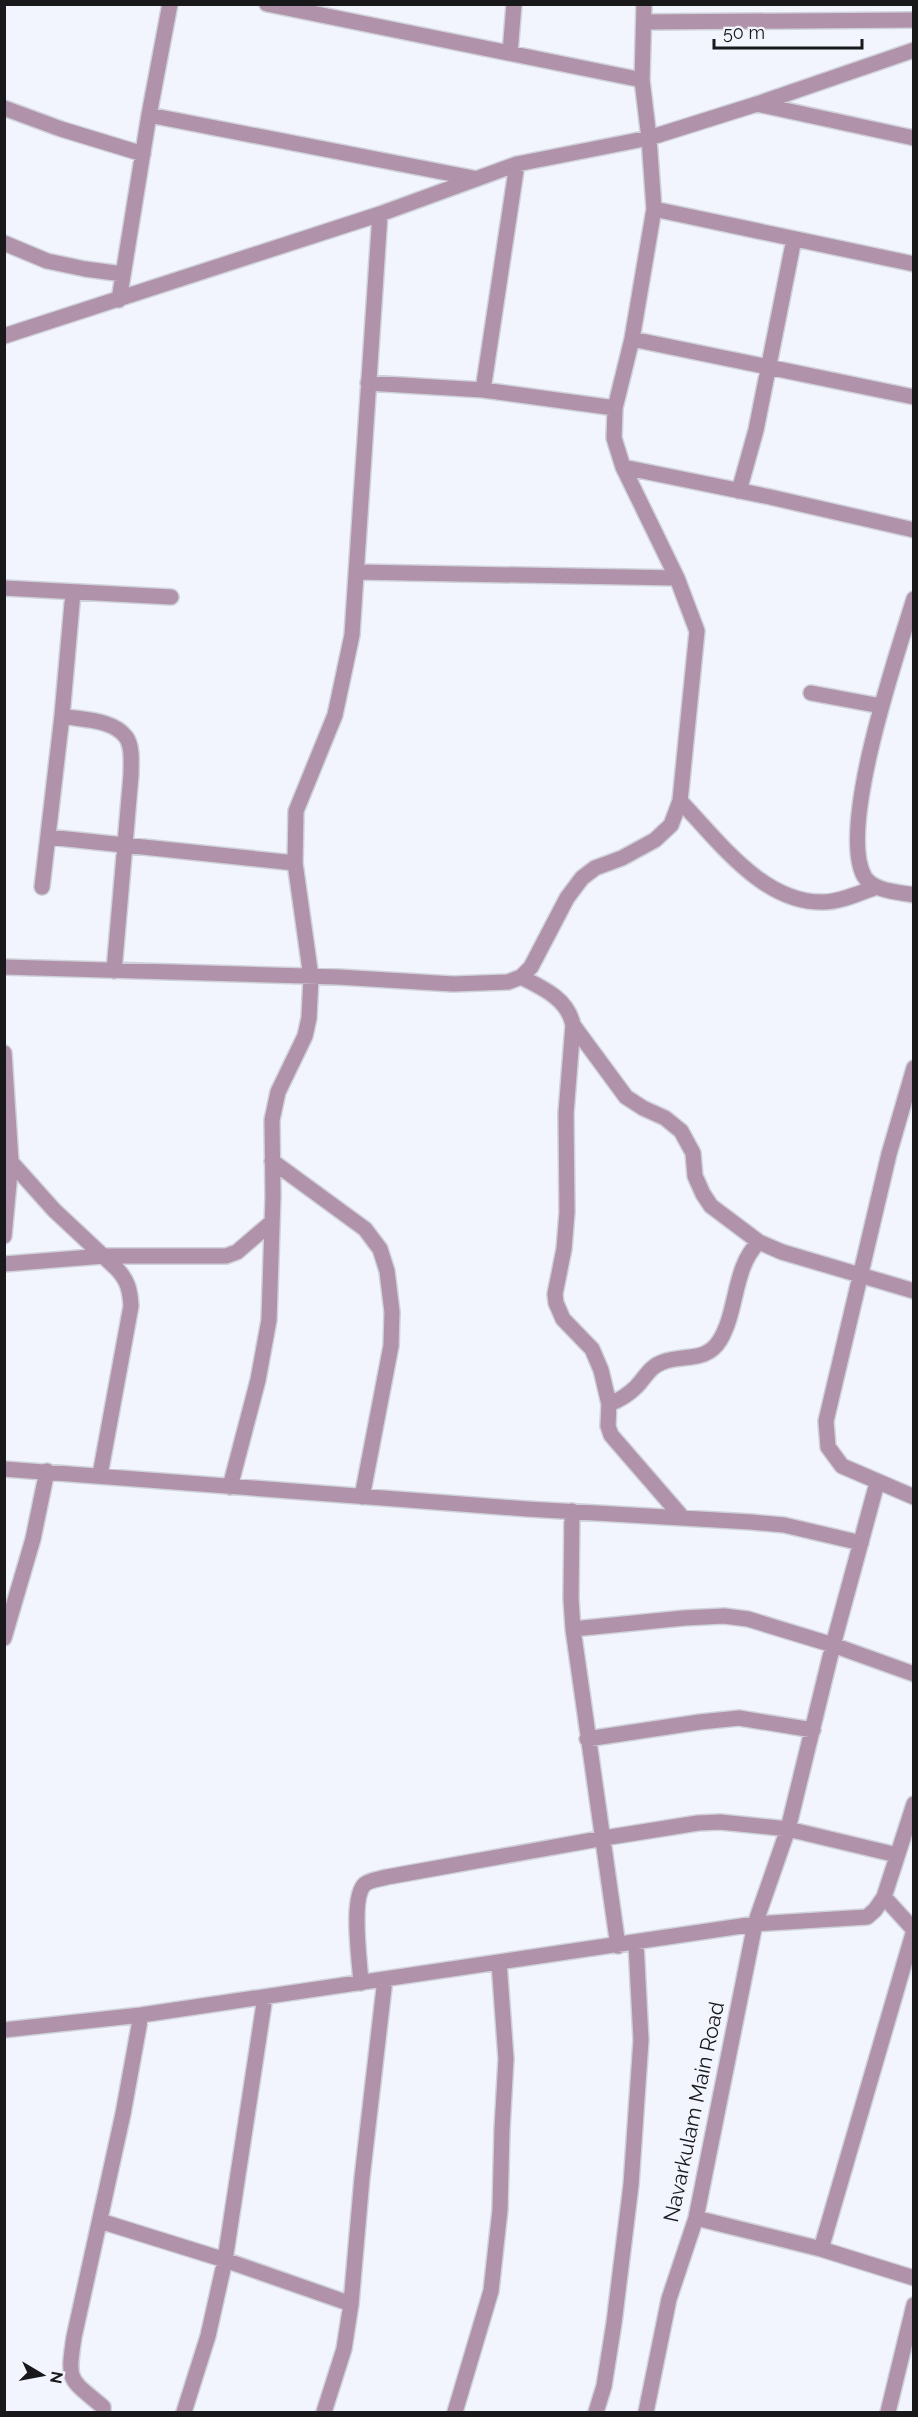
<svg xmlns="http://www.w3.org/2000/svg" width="918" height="2417" viewBox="0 0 918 2417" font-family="Raleway,sans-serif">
<rect width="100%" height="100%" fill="#f3f5fe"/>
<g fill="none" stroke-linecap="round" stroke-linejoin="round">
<defs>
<path id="minor" d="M267 4 642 80
M644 22 914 20
M510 53 514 4
M757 104 914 138
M4 108 61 129 143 154
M149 115 473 178
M654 209 914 264
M4 243 47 261 85 269 123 274
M119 300 149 115 170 4
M4 336 380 214 517 164 649 138 757 104 914 50
M632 339 914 397
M368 383 483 390 615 408
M483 390 517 164
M623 467 770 497 914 530
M739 491 756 430 794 239
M356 572 677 578
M4 588 171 597
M914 599C897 654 838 827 864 876 872 891 898 892 914 895
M811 693 881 706
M62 716C82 720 113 719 126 737 133 747 131 763 131 775L114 971
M680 801C718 840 763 904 824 902 841 902 861 892 877 887
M48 837 295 863
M42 887 62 716 73 592
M4 967 338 977 453 984 508 982 521 977 531 967 567 898 582 878 595 868 622 858 655 840 671 825 680 801 697 631 677 578 623 467 614 438 615 408 632 339 654 209 649 138 642 80 644 4
M521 977C543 988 568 999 573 1025L566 1113 567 1212 564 1249 555 1294 556 1303 563 1319 592 1349 601 1370 609 1404 608 1426 611 1435 682 1517
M573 1025 626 1097 643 1108 665 1118 681 1131 693 1153 695 1176 703 1194 711 1206 759 1242 782 1252 914 1291
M4 1053 11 1162 4 1236
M914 1068 889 1154 826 1421 828 1447 842 1466 914 1497
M272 1161 365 1229 380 1249 387 1271 392 1312 391 1346 362 1497
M11 1162 54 1210 117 1269C128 1281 130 1290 131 1306L100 1475
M4 1264 104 1256H226L237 1252 272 1222
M609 1404C620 1400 628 1395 636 1387 645 1378 650 1366 663 1362 684 1354 706 1363 720 1340 738 1310 733 1267 759 1242
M4 1469 527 1509 751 1522 784 1525 861 1543
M230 1487 258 1380 269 1320 273 1196 272 1120 278 1092 305 1036 309 1018 311 977 295 863 296 811 335 715 352 635 380 214
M572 1511 571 1599 573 1629 618 1946
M573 1629 684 1618 724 1616 748 1619 833 1645 914 1674
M4 1638 33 1539 47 1471
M587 1739 700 1722 739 1718 813 1730
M884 1897 914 1930
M361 1983C360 1963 350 1897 365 1884 370 1880 380 1879 387 1877L604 1838 698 1823 720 1822 788 1829 897 1855
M4 2030 141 2015 755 1924 867 1917 875 1910 884 1897 914 1804
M696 2218 821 2249 914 2278
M100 2221 225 2260 351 2304
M821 2249 914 1930
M103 2412V2407C69 2378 67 2383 74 2337L123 2114 141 2015
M184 2412 208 2336 225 2260 265 1997
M324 2412 344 2349 351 2304 362 2178 385 1979
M455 2412 491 2291 500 2210 502 2129 506 2059 499 1962
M596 2412 604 2386 614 2323 631 2185 641 2040 636 1943
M646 2412 669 2299 696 2218 755 1924 788 1829 833 1645 877 1483
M888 2412 914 2305"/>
</defs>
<use href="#minor" stroke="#d0d2da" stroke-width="18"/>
<use href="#minor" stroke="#b092ab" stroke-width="15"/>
</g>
<g text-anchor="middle" stroke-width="4.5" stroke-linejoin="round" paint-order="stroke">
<g font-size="21" fill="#19191c" stroke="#f3f5fe">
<text transform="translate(694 2112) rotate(-78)" y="7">Navarkulam Main Road</text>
</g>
</g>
<rect width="918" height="2417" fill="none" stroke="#19191c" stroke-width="12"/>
<g transform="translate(42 2375) rotate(100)" stroke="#f3f5fe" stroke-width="4.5" paint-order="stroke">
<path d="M0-4.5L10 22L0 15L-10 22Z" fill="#19191c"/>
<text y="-9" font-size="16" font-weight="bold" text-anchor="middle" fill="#19191c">N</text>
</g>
<path d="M714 39v9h148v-9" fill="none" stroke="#19191c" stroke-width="3"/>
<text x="723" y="39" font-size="18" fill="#19191c" stroke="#f3f5fe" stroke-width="4.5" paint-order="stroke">50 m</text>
</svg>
